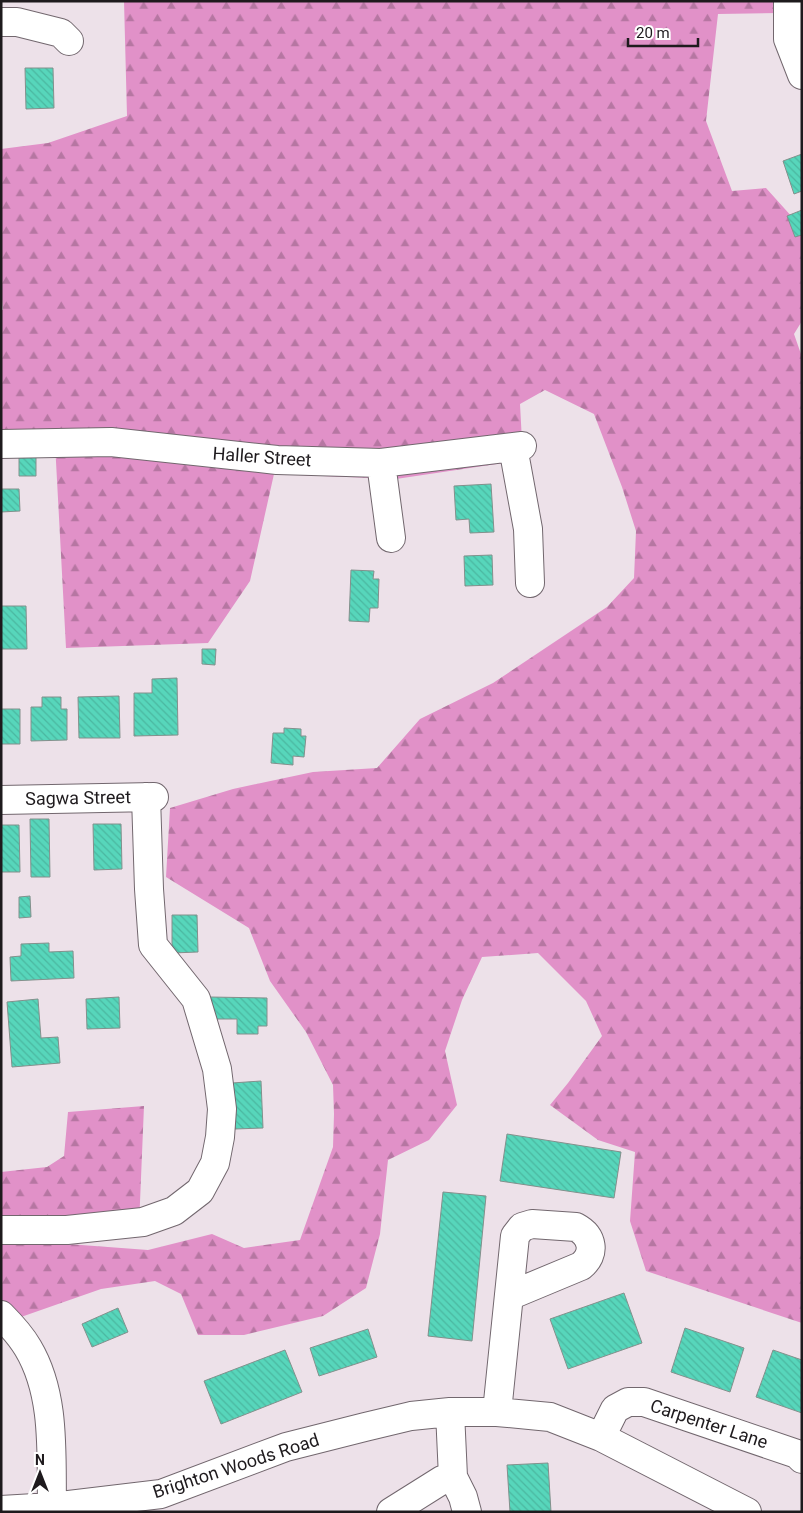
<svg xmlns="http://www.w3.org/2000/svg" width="803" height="1513" viewBox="0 0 803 1513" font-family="Roboto,sans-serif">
<defs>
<pattern id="forest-firs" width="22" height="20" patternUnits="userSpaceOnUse" patternTransform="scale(1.25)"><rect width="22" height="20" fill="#e191c8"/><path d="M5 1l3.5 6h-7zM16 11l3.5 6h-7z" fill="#b676a2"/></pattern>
<pattern id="building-back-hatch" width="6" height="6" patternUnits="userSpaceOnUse" patternTransform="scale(1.25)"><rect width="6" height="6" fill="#57d6bb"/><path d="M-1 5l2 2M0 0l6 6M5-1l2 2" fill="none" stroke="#4bb7a0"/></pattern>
</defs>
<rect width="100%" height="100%" fill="#ede1e9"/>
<path fill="url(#forest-firs)" d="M124 1H780V13L718 14 706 121 732 191 766 188 802 228V321L794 334 802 357V1323L646 1271 630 1221 635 1152 598 1140 550 1105 568 1083 602 1036 586 1001 538 953 482 957 462 1000 445 1051 457 1105 429 1140 388 1160 380 1234 366 1288 323 1316 244 1335H198L181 1294 155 1281 101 1289 21 1317 1 1301V1239L148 1250 212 1234 244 1248 300 1240 333 1147 334 1114 333 1085 306 1032 270 981 249 928 166 877 170 808 233 789 313 772 377 768 420 719 493 683 607 607 634 578 636 531 622 487 594 414 545 390 520 404 523 460 396 479 274 474 250 581 208 643 66 648 55 443 1 432V310H3L1 288V149L48 143 127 116Z
M144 1106 139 1226 1 1224V1172L47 1167 64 1156 68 1112Z"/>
<path fill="url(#building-back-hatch)" stroke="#83908c" d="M25 68H53L54 108 26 109Z
M802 154V191L794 194 783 161Z
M802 210V235L795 237 787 216Z
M19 457H36V476H19Z
M491 484 494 532 470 533 469 519 456 520 454 486Z
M1 489H19L20 511 1 512Z
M492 555 493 585 465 586 464 556Z
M351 570 374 571 373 579H379L378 608H370L369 622 349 621Z
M1 606H26L27 649H1Z
M202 649H216L215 665 202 664Z
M177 678 178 735 134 736V693H152V679Z
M119 696 120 738H79L78 697Z
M42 697H61V709H67V740L31 741V707H42Z
M1 709H20V744H1Z
M284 728 301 729V736H306L304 757 293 756V765L271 763 273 733H284Z
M30 819H49L50 877H31Z
M93 824H121L122 869 94 870Z
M1 825H19L20 872H1Z
M30 896 31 917 19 918V897Z
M172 915H197L198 952 172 953Z
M49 943V952L73 951 74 978 11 981 10 957 21 956V944Z
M119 997 120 1028 87 1029 86 999Z
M210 997 267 998V1026H258V1034H237V1019H210Z
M38 999 41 1038 58 1037 60 1063 12 1067 7 1002Z
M261 1081 263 1128 235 1129 232 1083Z
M507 1134 621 1152 614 1198 500 1181Z
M443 1192 486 1196 472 1341 428 1336Z
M624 1293 642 1343 568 1369 550 1319Z
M118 1308 128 1332 92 1347 82 1324Z
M685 1328 744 1348 730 1392 671 1372Z
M368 1329 377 1357 319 1376 310 1348Z
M285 1350 302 1392 221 1424 204 1381Z
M773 1350 802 1360V1413L756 1397Z
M548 1463 551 1512H510L507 1465Z"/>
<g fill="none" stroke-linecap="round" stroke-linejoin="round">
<defs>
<path id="minor" d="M788 1V39L802 75
M1 22H17L61 33 69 41
M1 444 111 442 277 460 381 463 522 446
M513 447 528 529 530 583
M381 463 391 538
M1 800 154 797
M1 1230H67L143 1222 174 1211 200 1191 215 1163 220 1137 222 1109 217 1069 196 999 153 945 149 889 146 797
M1 1315C11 1325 21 1336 28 1348 56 1395 51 1454 52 1507
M450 1412 453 1477 463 1497 467 1512
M497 1412 515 1236 522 1227 532 1224 576 1227C593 1236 596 1254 581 1266L509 1296
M601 1437 615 1409 628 1402H644L797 1454 802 1459
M1 1510 52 1507 161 1494 286 1447 365 1427 411 1416 450 1412H497L550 1417 601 1437 747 1512
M391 1512 442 1480 453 1477"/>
</defs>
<use href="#minor" stroke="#72676e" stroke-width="30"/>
<use href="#minor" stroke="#fff" stroke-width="28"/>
</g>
<g text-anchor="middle" stroke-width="5" stroke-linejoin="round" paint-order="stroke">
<g font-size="18" fill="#1e1a1d" stroke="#fff">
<text transform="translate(262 457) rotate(4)" y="6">Haller Street</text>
<text transform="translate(78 798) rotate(-1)" y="6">Sagwa Street</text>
<text transform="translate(709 1424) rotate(18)" y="6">Carpenter Lane</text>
<text transform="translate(236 1466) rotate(-18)" y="6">Brighton Woods Road</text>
</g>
</g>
<rect width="803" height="1513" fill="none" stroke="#1e1a1d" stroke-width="5"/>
<g transform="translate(40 1473)" stroke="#ffffff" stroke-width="4" paint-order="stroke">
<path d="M0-4L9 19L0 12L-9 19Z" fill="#1e1a1d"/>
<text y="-8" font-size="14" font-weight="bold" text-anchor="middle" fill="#1e1a1d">N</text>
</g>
<path d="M628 38v8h70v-8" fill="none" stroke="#1e1a1d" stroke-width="2.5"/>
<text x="636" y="38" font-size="15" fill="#1e1a1d" stroke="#ffffff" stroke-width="4" paint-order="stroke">20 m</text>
</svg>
